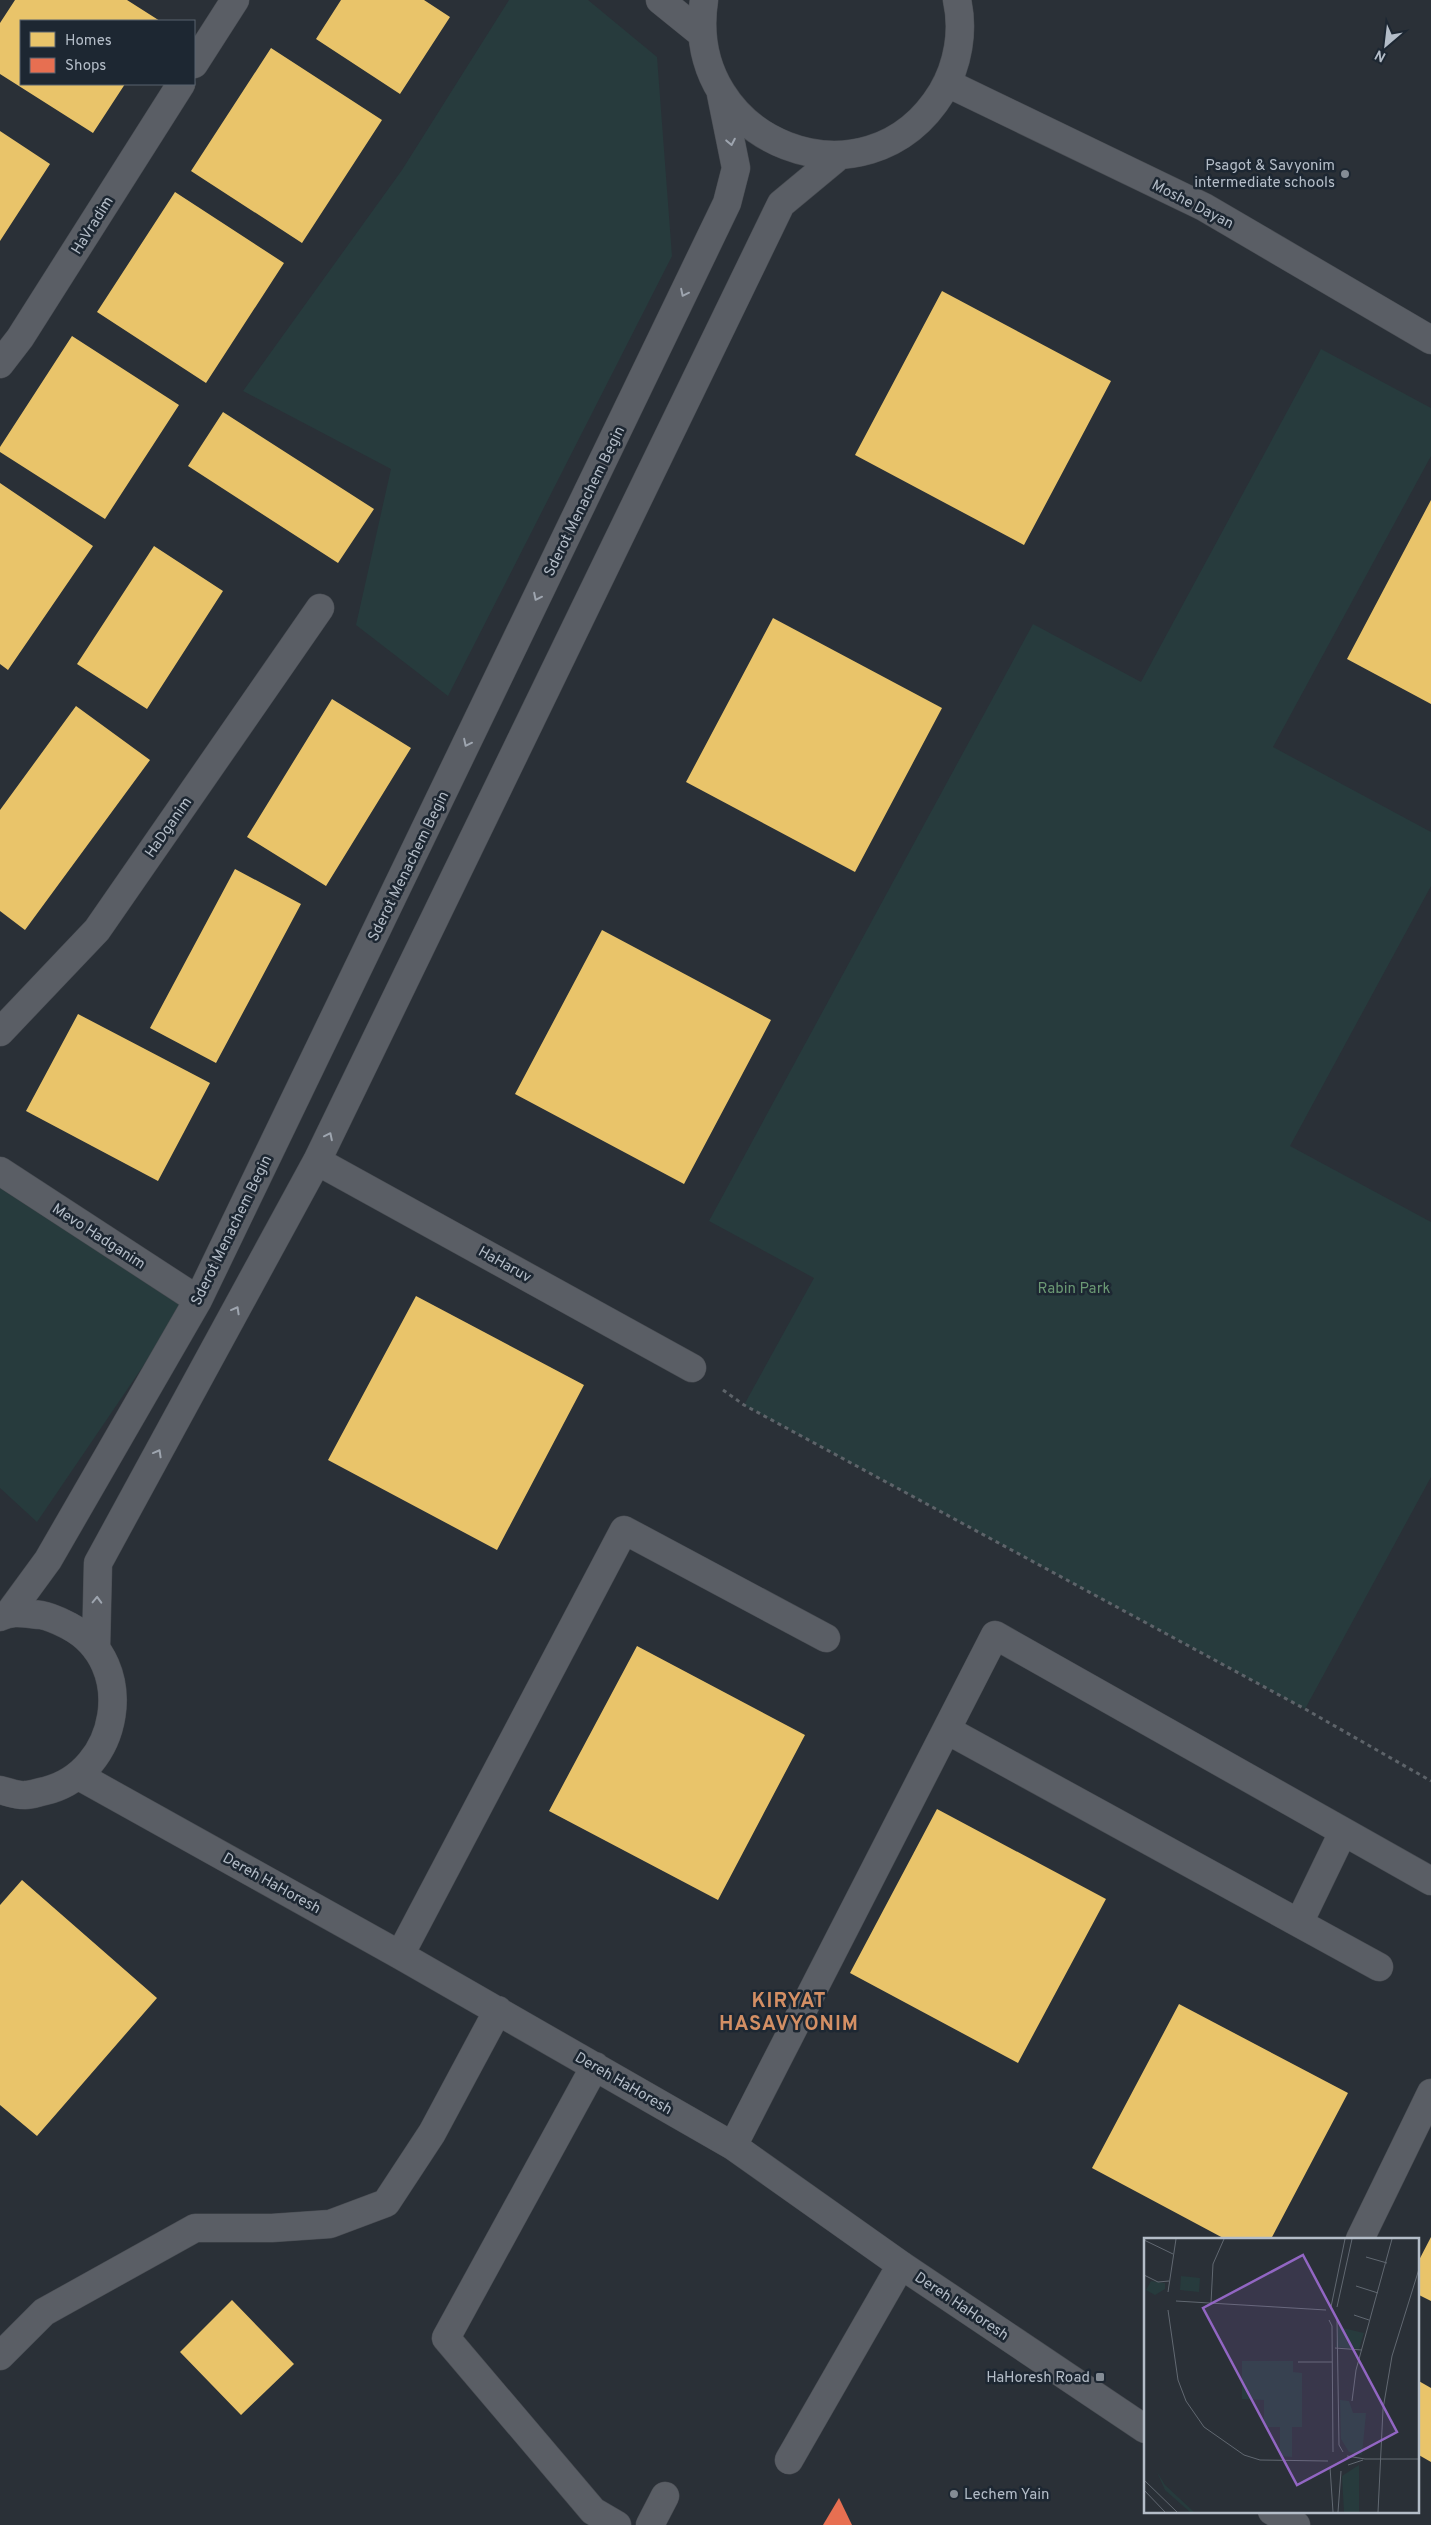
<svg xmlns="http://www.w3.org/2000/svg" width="1431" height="2525" viewBox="0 0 1431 2525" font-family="Overpass,sans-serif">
<rect width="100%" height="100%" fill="#2a3037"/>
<path fill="#273b3d" d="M509 0H588L657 57 672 256 448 696 356 625 391 469 243 391 402 170Z
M1321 349 1431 408V456L1273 747 1431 832V886L1290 1146 1431 1222V1477L1305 1709 744 1405 814 1278 709 1221 1033 624 1141 682Z
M0 1187 184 1306 37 1522 0 1488Z"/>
<path fill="#e9c46a" d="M15 0H127L160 21H21V84H125L93 133 0 74V23Z
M341 0H424L450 17 400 94 316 39Z
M271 48 382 120 302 243 191 171Z
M0 131 50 164 0 241Z
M175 192 284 263 206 383 97 312Z
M942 291 1111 381 1024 545 855 455Z
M72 336 179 405 105 519 0 452V447Z
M223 412 374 509 338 563 188 466Z
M0 483 93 546 8 670 0 664Z
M1431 500V704L1347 659Z
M154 546 223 591 147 709 77 664Z
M773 618 942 708 855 872 686 782Z
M332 699 411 748 326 886 247 837Z
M76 706 150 760 25 930 0 911V810Z
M235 869 301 904 216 1063 150 1028Z
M602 930 771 1020 684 1184 515 1094Z
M78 1014 210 1083 158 1181 26 1111Z
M416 1296 584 1385 497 1550 328 1460Z
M637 1646 805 1735 718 1900 549 1811Z
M937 1809 1106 1899 1018 2063 850 1973Z
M22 1880 157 1998 37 2136 0 2105V1905Z
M1179 2004 1348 2093 1271 2239H1225L1092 2168Z
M1431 2237V2301L1417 2294V2264Z
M232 2300 294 2364 241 2415 180 2352Z
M1417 2380 1431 2388V2462L1417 2454Z"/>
<path fill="#e76f51" d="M839 2498 852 2525H823Z"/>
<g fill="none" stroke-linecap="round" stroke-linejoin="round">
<defs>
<path id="minor" d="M660 0 702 34
M704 0C682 143 867 215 942 92 958 65 964 31 957 0
M194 64 235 0
M947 83 1204 207 1431 340
M0 364 20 338 181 84
M0 1032 97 930 320 608
M317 1161 692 1368
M0 1171 198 1300
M10 1612 48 1560 198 1300 727 203 736 168 721 94
M0 1617C13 1610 26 1614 41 1615 52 1617 59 1621 69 1626 139 1663 120 1773 45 1791 39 1792 32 1795 26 1795 18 1796 8 1792 0 1790
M96 1649 98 1563 317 1161 781 204 840 155
M947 1730 1379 1967
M79 1776 400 1955 733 2146 901 2265 1145 2429
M1299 1923 1343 1832
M400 1955 624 1530 826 1638
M595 2066 446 2338 593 2511 617 2525
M733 2146 995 1635 1431 1881
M1360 2239 1431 2093
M0 2356 44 2312 195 2228H272L330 2224 386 2203 432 2133 498 2010
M789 2460 901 2265
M1272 2511 1296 2525
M650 2525 665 2496"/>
</defs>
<use href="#minor" stroke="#484c52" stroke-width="29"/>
<path stroke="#5d6369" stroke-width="3" stroke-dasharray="4 4" stroke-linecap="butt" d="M723 1390 744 1405 1305 1709 1431 1781"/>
<use href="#minor" stroke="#5a5e65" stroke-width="28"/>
</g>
<defs><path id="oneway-chevron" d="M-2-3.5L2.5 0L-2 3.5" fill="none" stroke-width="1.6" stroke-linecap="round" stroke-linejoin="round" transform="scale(1.25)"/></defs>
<g stroke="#9ea5af">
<use href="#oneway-chevron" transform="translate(731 142) rotate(79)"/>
<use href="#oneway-chevron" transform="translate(684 293) rotate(116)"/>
<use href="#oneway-chevron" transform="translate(537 597) rotate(116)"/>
<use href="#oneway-chevron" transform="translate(467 743) rotate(116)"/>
<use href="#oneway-chevron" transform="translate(329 1136) rotate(-64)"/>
<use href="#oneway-chevron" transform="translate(236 1310) rotate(-61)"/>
<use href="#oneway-chevron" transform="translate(158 1453) rotate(-61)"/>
<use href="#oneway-chevron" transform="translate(97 1600) rotate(-88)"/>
</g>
<g fill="#848c95" stroke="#1d2732" stroke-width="2">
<circle cx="1345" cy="174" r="5"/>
<rect x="1095" y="2372" width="10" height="10" rx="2.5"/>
<circle cx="954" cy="2494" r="5"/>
</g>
<g text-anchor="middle" stroke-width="5" stroke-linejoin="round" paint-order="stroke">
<g font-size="15" fill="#b4bdc8" stroke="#1d2732" text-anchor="end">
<text x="1335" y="170">Psagot &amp; Savyonim<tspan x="1335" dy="17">intermediate schools</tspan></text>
<text x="1090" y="2382">HaHoresh Road</text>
<text x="964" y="2499" text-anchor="start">Lechem Yain</text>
</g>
<g font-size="15" fill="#b4bdc8" stroke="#1d2732">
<text transform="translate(1193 204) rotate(27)" y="5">Moshe Dayan</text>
<text transform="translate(92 225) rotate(-58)" y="5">HaVradim</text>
<text transform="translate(584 501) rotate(-64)" y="5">Sderot Menachem Begin</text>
<text transform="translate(168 827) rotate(-55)" y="5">HaDganim</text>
<text transform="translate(408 866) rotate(-64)" y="5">Sderot Menachem Begin</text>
<text transform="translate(231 1230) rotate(-64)" y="5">Sderot Menachem Begin</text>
<text transform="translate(99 1236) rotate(33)" y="5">Mevo Hadganim</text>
<text transform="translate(505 1264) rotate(29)" y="5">HaHaruv</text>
<text transform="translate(272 1883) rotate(29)" y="5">Dereh HaHoresh</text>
<text transform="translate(624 2083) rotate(30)" y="5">Dereh HaHoresh</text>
<text transform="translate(962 2306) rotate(34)" y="5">Dereh HaHoresh</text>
</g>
<g font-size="15" fill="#6b9974" stroke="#1d2732">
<text x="1074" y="1293">Rabin Park</text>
</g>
<g font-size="20" font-weight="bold" letter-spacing="1" fill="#d38f64" stroke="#1d2732">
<text x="789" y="2007">KIRYAT<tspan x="789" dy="23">HASAVYONIM</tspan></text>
</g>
</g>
<g transform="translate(1144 2238)">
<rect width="275" height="275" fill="#2a3037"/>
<path d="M37 38 56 40 55 54 36 52ZM7 43 21 45V51L11 57 2 52ZM194 89 220 95 215 111 192 109ZM98 123H149V134L158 135V189H148V219L136 218V189H120V162L98 161ZM196 162 205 163 209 175H222L218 217 205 214 197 201ZM215 227V274H200L198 238ZM13 234 21 247 50 274H46L21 252Z" fill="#273b3d"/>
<path fill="none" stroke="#616871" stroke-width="1" d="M0 2 29 16M222 19 243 25M0 37 14 44 25 43M212 48 234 55M24 54 32 1M32 63 182 72M67 65 69 26 80 1M187 69 201 1M193 69 208 1M24 72 34 142 42 163 60 189 100 217 116 222 184 223M210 77 225 82M193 81 195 207 199 214M185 82 188 88 189 214M191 110 218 112M154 124H188M208 163 212 132 248 1M203 218 221 221H275M204 227 219 222M186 229 189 274M0 242 33 274M0 252 21 274M194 274 197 233M234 274 239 171 248 118 275 31"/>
<path fill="#9266c3" fill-opacity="0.15" stroke="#9266c3" stroke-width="2.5" d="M159 17 253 194 153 247 59 70Z"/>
<rect width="275" height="275" fill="none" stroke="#b4bdc8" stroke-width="2.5"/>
</g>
<rect x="20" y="20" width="175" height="65" fill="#1d2732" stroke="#59636e"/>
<rect x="30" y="32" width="25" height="15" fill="#e9c46a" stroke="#59636e"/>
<text x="65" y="45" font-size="15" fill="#b4bdc8">Homes</text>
<rect x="30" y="58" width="25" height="15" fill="#e76f51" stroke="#59636e"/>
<text x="65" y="70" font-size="15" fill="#b4bdc8">Shops</text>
<g transform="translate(1386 45) rotate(208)" stroke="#1d2732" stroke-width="4" paint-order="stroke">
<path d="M0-4L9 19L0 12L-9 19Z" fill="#b4bdc8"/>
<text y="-8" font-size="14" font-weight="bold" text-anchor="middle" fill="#b4bdc8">N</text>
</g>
</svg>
